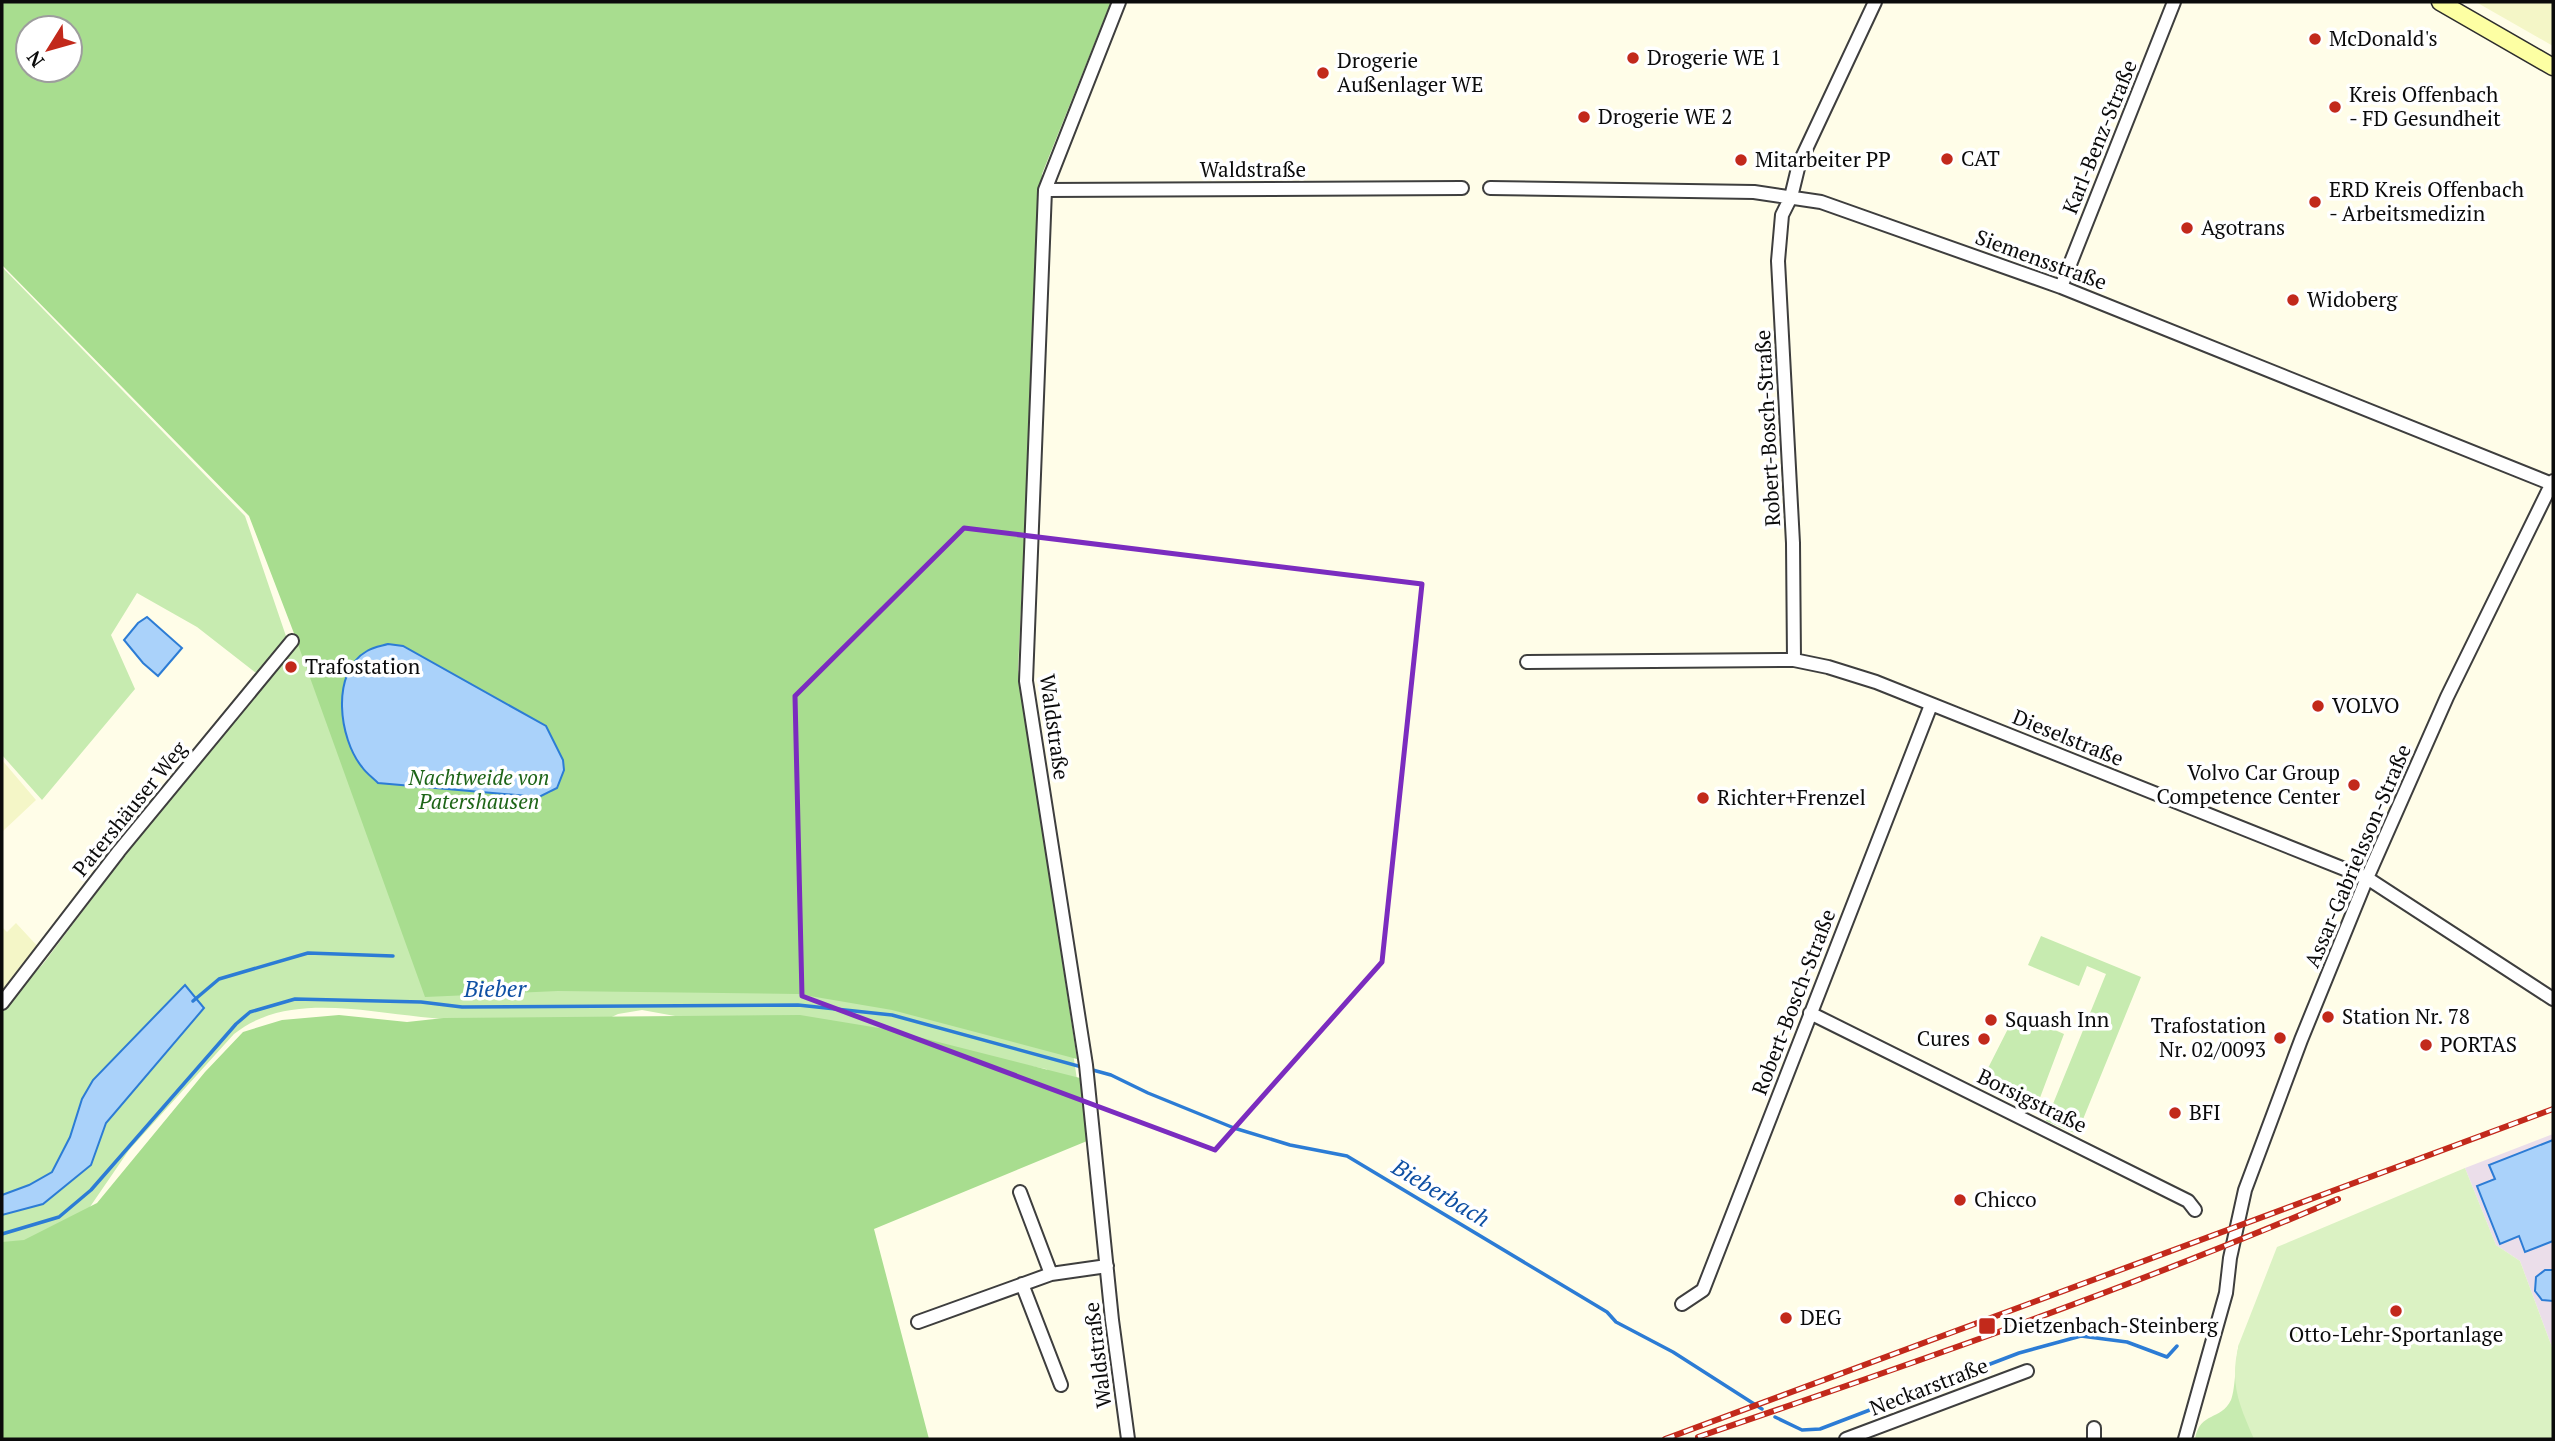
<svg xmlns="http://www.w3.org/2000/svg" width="2555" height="1441" viewBox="0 0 2555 1441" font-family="'PT Serif',serif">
<rect width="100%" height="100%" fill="#fffde8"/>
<path fill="#ebdeea" d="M2553 1134V1350L2520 1261 2496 1245 2465 1168Z"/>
<path fill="#f4f6c7" d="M2476 2H2553V46Z
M2 760 36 800 2 832Z
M16 923 41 950 2 996V927L7 932Z"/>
<path fill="#c7ebb0" d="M2 267 245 516 288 642 260 676 197 627 137 593 111 635 135 689 42 800 2 755Z
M378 543 1058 949 1077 1080 1060 1078 1046 1069 816 1025 675 1016 642 1010 618 1014 595 1025 576 1028C525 1025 473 1022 421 1017 361 1011 285 993 234 1034L129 1150 70 1236 2 1250V1008L43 964 151 820Z
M2041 936 2141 977 2077 1134 2046 1121 2106 974 2087 966 2079 986 2028 965Z
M2016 1013 2064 1034 2035 1111 1989 1088 1984 1076Z
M2239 1344 2273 1439H2195C2200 1411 2221 1421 2231 1400 2236 1387 2235 1360 2239 1344Z"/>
<path fill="#a8dd8f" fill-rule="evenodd" d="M2 2H1111L1042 174 1018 670 1077 1059 892 1010 798 994 558 991 425 997 295 636 249 516 2 265ZM28 28H70V70H28ZM376 647 552 792 539 797 357 658Z
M339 1015 407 1022 444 1018 800 1015 891 1030 1080 1078 1087 1141 874 1229 929 1439H2V1242L24 1240 97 1203 205 1072 243 1032 282 1020Z"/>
<path fill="#dbf2c3" d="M2465 1168 2496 1245 2520 1261 2553 1350V1439H2254C2239 1404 2229 1383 2239 1344L2277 1247Z"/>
<path fill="#aad2fa" stroke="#2c7cd5" stroke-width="2" d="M147 617 182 648 158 676 143 663 124 640 138 623Z
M388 644 403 646 546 726 563 760 564 770 557 788 539 797 378 783C373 778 366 773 362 767 339 739 330 672 367 651 373 647 381 646 388 644Z
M185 985 204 1008 106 1123 91 1165 43 1204 2 1215V1195L29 1185 52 1172 70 1137 82 1099 93 1080Z
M2553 1140V1241L2525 1252 2519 1236 2500 1244 2477 1186 2495 1179 2489 1165Z
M2545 1270H2553V1301L2542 1300 2535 1291 2536 1277Z"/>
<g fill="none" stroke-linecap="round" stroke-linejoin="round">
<path stroke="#2c7cd5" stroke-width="3.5" d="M193 1001 219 979 308 953 393 956
M2 1234 59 1217 91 1190 236 1024 250 1012 295 999 421 1002 462 1007 798 1005 892 1015 1111 1075 1148 1093 1234 1128 1290 1145 1347 1156 1607 1312 1616 1322 1673 1352 1762 1409
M2167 1357 2177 1346
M1775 1417 1802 1430 1820 1429 2019 1353 2081 1336 2127 1342 2167 1357"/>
<defs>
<path id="street" d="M1119 2 1045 190 1026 681 1086 1065 1112 1320 1128 1439
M1490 188 1754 192 1821 202 2061 287 2552 484
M1045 190 1462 188
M2061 287 2174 2
M1794 660 1793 543 1778 261 1782 215 1791 197 1799 164 1875 2
M1527 662 1794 660 1828 667 1876 682 2367 878 2553 999
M2 1003 119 851 292 641
M1810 1013 2188 1201 2195 1210
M1020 1192 1051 1274
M1022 1284 1061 1385
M1682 1304 1703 1290 1931 705
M918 1322 1051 1274 1107 1266
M2094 1428V1439
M1846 1439 2027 1371
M2185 1439 2226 1293 2230 1258 2245 1190 2301 1040 2367 878 2447 697 2553 481"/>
<path id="secondary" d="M2440 2 2553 67"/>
</defs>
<use href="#street" stroke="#3e3e3e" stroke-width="16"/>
<use href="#secondary" stroke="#2d2d2d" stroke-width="19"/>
<use href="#street" stroke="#fff" stroke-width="12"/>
<use href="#secondary" stroke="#fdffa3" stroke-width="16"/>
<defs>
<path id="rail" d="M1698 1437C1914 1363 2128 1289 2338 1199
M1665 1439 2553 1109"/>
</defs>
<use href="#rail" stroke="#c2291b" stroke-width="6"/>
<use href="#rail" stroke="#fff" stroke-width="3.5" stroke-dasharray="10" stroke-linecap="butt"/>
</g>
<path fill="none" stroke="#7b2cbf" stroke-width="5" stroke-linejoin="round" d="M964 528 1422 584 1382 962 1215 1150 802 996 795 696Z"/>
<g fill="#c2291b" stroke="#fff" stroke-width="2.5">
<circle cx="2315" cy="39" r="7"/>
<circle cx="1633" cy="58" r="7"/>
<circle cx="1323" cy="73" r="7"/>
<circle cx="2335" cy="107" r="7"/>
<circle cx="1584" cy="117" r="7"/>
<circle cx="1947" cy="159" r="7"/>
<circle cx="1741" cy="160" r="7"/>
<circle cx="2315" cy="202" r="7"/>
<circle cx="2187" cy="228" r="7"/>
<circle cx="2293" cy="300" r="7"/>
<circle cx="291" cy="667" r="7"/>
<circle cx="2318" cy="706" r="7"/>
<circle cx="2354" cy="785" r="7"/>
<circle cx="1703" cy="798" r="7"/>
<circle cx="2328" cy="1017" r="7"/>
<circle cx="1991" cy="1020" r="7"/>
<circle cx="2280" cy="1038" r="7"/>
<circle cx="1984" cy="1039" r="7"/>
<circle cx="2426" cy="1045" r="7"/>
<circle cx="2175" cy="1113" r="7"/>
<circle cx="1960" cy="1200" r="7"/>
<circle cx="2396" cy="1311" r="7"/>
<circle cx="1786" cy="1318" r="7"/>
<rect x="1978" y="1317" width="18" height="18" rx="3.5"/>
</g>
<g text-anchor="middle" stroke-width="7" stroke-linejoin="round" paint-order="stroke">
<g font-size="21" fill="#0b0b0b" stroke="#fff" text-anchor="start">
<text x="2329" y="46">McDonald's</text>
<text x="1647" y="65">Drogerie WE 1</text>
<text x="1337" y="68">Drogerie<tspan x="1337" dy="24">Außenlager WE</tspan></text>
<text x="2349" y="102">Kreis Offenbach<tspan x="2349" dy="24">- FD Gesundheit</tspan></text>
<text x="1598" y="124">Drogerie WE 2</text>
<text x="1961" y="166">CAT</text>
<text x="1755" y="167">Mitarbeiter PP</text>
<text x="2329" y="197">ERD Kreis Offenbach<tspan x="2329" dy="24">- Arbeitsmedizin</tspan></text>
<text x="2201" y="235">Agotrans</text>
<text x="2307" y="307">Widoberg</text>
<text x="305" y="674">Trafostation</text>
<text x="2332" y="713">VOLVO</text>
<text x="2340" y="780" text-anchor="end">Volvo Car Group<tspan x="2340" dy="24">Competence Center</tspan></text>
<text x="1717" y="805">Richter+Frenzel</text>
<text x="2342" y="1024">Station Nr. 78</text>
<text x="2005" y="1027">Squash Inn</text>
<text x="2266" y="1033" text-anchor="end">Trafostation<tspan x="2266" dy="24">Nr. 02/0093</tspan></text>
<text x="1970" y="1046" text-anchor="end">Cures</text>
<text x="2440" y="1052">PORTAS</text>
<text x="2189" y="1120">BFI</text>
<text x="1974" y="1207">Chicco</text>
<text x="1800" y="1325">DEG</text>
<text x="2003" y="1333">Dietzenbach-Steinberg</text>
<text x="2396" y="1342" text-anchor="middle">Otto-Lehr-Sportanlage</text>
</g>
<g font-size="21" fill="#0b0b0b" stroke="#fff">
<text transform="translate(2100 137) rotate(-68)" y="7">Karl-Benz-Straße</text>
<text x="1253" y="177">Waldstraße</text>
<text transform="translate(2041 260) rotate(20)" y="7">Siemensstraße</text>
<text transform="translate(1768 428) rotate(-93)" y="7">Robert-Bosch-Straße</text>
<text transform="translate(1054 727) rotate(82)" y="7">Waldstraße</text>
<text transform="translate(2068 738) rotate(22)" y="7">Dieselstraße</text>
<text transform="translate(130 809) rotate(-51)" y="7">Patershäuser Weg</text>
<text transform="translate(2358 856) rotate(-67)" y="7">Assar-Gabrielsson-Straße</text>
<text transform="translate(1794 1002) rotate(-69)" y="7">Robert-Bosch-Straße</text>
<text transform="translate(2032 1101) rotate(26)" y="7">Borsigstraße</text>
<text transform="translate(1098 1355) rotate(-97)" y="7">Waldstraße</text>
<text transform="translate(1929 1387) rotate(-21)" y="7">Neckarstraße</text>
</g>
<g font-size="21" font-style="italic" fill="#1e6518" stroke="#fff">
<text x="479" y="785">Nachtweide von<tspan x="479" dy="24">Patershausen</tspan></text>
</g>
<g font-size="23" font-style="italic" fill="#0e4fa3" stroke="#fff">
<text x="495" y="997">Bieber</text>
<text transform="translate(1441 1193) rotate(31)" y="8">Bieberbach</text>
</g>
</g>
<rect width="2555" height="1441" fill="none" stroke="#0b0b0b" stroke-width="7"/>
<g transform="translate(49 49) rotate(233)"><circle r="33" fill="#ffffff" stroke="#9d9d9d" stroke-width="2"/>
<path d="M0-5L12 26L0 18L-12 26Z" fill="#c2291b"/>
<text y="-10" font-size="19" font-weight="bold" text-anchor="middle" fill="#0b0b0b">N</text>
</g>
</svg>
